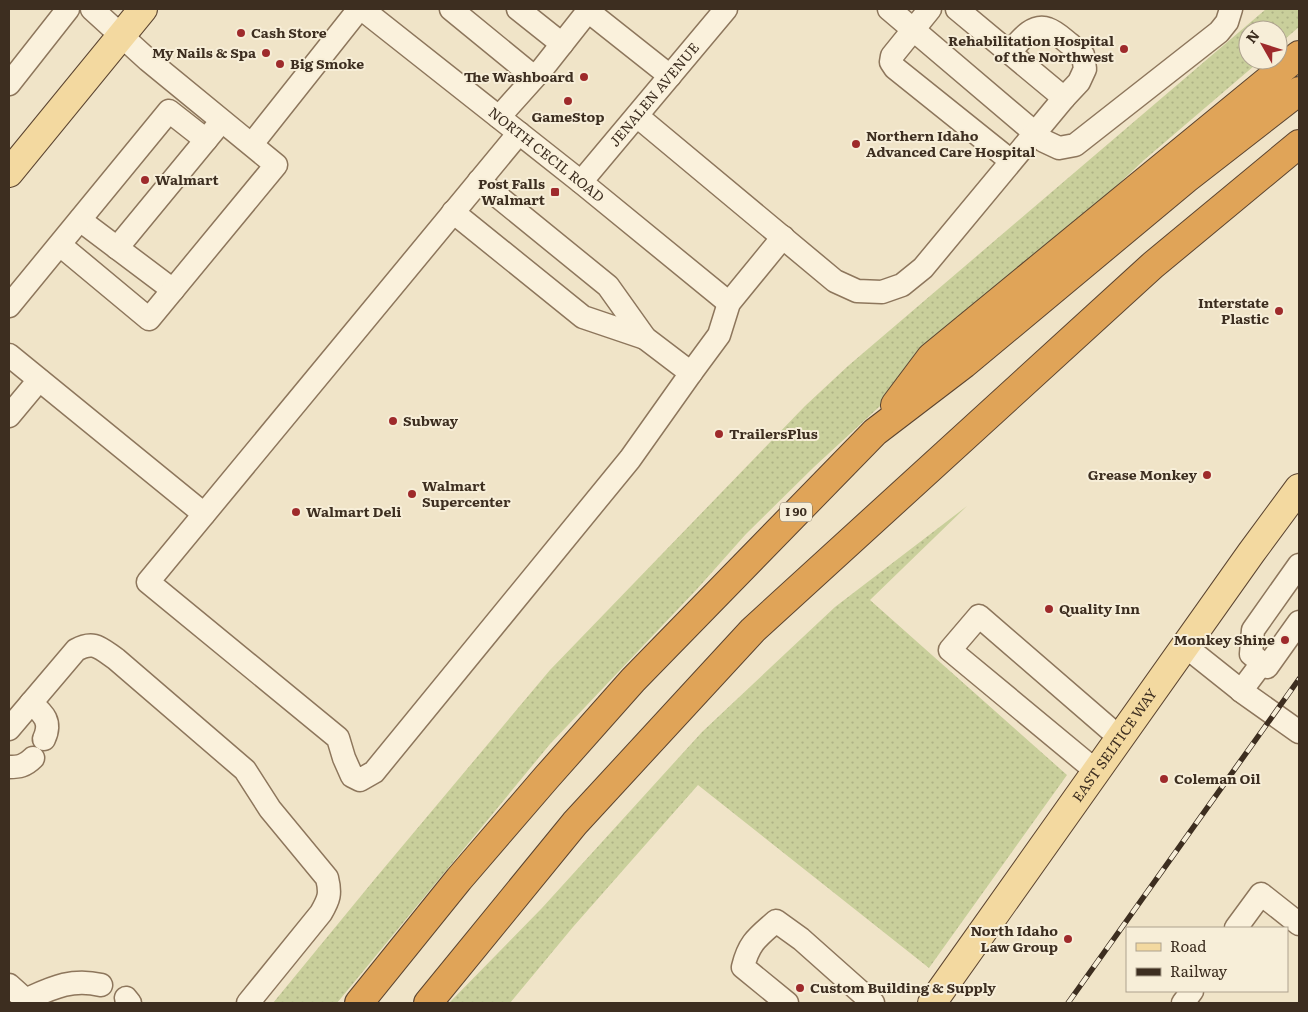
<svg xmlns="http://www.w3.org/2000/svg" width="1308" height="1012" viewBox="0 0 1308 1012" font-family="Literata,serif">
<defs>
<pattern id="grass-dots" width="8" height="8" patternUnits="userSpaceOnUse" patternTransform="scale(1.25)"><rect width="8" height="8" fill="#c9cf9b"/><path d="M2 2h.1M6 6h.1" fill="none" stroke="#aeb285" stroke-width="1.8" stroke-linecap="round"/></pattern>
</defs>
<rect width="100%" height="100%" fill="#f0e4c8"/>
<path fill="url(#grass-dots)" d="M1266 9H1299V27L1278 45V30H1248V60H1261L1144 160 1045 253 966 323 879 407 814 467 746 534 697 589 550 744 337 1003H273L374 880 550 670 805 406 848 366Z
M967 506 870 600 1067 775 929 968 698 785 573 927 510 1003H449L542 908 702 732 835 607Z"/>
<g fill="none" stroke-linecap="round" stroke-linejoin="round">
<defs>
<g id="minor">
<path id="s1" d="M362 9 581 182 729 303"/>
<path d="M451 9 534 77"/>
<path d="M518 9 562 44"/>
<path d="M889 9 1035 133 1044 141 1059 148 1075 145 1219 32 1227 22 1231 9"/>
<path d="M930 9 892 56 891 62 895 68 1011 161"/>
<path d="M1010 52C1019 42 1032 23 1048 29 1057 32 1064 40 1071 45"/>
<path d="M9 84 68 9"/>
<path d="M1064 98 1079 82 1085 69 1083 55"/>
<path d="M637 116 835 281 857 291 882 292 902 285 923 268 1064 98 957 9"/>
<path d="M499 117 543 68 588 11 670 76"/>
<path d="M519 133 148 582 338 738 344 758 352 776 360 780 374 772 630 459 691 373 719 335 729 303 783 237"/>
<path d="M252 144 359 9"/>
<path d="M479 181 608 286 645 338 691 373"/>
<path id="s2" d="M581 182 726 9"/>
<path d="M453 212 583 317 645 338"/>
<path d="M80 220 173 290"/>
<path d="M60 245 149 319 276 165 148 60 92 9"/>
<path d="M117 248 215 129"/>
<path d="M9 306 169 111 206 140"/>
<path d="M9 355 204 514"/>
<path d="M9 416 39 380"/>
<path d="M1185 646 1244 693 1299 732"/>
<path d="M1262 663 1267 667 1299 622"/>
<path d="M1241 691 1262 663 1251 654 1253 630 1299 565"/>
<path d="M31 703C44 714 52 722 44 739"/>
<path d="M9 729 76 650C94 640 100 648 116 659L245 770 270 809 327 878C331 894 329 899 321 913L248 1003"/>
<path d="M9 767C19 767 25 766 33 758"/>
<path d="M1096 771 950 650 979 616 1120 738"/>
<path d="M1236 928 1261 894 1299 924"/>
<path d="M9 985 29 1003"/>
<path d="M126 998 130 1003"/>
<path d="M25 1000C52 988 71 978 101 985"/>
<path d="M787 1003 743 967C749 942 758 937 776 921L801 939 873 1003"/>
<path d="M1183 1003 1192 991"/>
</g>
<g id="major">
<path d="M9 173 143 9"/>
<path id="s3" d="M932 1003 1251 553 1299 488"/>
</g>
<path id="highway" d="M895 405 931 357 1299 55
M359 1003 459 879 546 778 633 680 875 432 964 364 1186 179 1299 91
M428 1003 575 823 753 630 1153 265 1299 144"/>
</defs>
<use href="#minor" stroke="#8d765c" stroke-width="25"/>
<use href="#major" stroke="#5b4430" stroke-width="30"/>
<use href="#highway" stroke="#5b4430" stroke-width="30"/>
<use href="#minor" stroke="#faf1dc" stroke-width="22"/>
<use href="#major" stroke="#f3d9a0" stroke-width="28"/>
<use href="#highway" stroke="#e0a458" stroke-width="28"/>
<defs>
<path id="rail" d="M1068 1003 1299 679"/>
</defs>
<use href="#rail" stroke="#3d2e20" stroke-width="5.5"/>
<use href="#rail" stroke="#f7eed8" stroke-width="4" stroke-dasharray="11" stroke-linecap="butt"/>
</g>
<g fill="#9e2a2b" stroke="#f7eed8" stroke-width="2">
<circle cx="241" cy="33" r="5"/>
<circle cx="1124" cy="49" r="5"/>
<circle cx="266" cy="53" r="5"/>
<circle cx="280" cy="64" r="5"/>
<circle cx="584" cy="77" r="5"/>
<circle cx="568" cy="101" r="5"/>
<circle cx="856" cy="144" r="5"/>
<circle cx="145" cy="180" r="5"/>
<rect x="550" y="187" width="10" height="10" rx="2.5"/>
<circle cx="1279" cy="311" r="5"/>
<circle cx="393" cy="421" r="5"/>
<circle cx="719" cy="434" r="5"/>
<circle cx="1207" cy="475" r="5"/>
<circle cx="412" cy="494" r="5"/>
<circle cx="296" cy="512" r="5"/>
<circle cx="1049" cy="609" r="5"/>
<circle cx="1285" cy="640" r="5"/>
<circle cx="1164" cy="779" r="5"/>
<circle cx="1068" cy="939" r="5"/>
<circle cx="800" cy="988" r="5"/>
</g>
<g text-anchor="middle" stroke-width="4" stroke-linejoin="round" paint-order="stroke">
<rect fill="#f7eed8" stroke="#756857" stroke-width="1" x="780" y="502.5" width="32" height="19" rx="4"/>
<g font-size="12" font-weight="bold" fill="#3d2e20">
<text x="796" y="516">I 90</text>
</g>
<g font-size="14" font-weight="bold" fill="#3d2e20" stroke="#f7eed8" text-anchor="start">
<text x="251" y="38">Cash Store</text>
<text x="1114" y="46" text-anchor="end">Rehabilitation Hospital<tspan x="1114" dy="16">of the Northwest</tspan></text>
<text x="256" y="58" text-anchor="end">My Nails &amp; Spa</text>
<text x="290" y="69">Big Smoke</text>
<text x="574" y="82" text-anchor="end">The Washboard</text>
<text x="568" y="122" text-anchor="middle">GameStop</text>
<text x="866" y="141">Northern Idaho<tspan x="866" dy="16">Advanced Care Hospital</tspan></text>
<text x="155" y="185">Walmart</text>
<text x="545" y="189" text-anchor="end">Post Falls<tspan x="545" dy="16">Walmart</tspan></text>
<text x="1269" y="308" text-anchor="end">Interstate<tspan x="1269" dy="16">Plastic</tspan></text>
<text x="403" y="426">Subway</text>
<text x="729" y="439">TrailersPlus</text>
<text x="1197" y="480" text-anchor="end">Grease Monkey</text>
<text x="422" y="491">Walmart<tspan x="422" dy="16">Supercenter</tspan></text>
<text x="306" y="517">Walmart Deli</text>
<text x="1059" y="614">Quality Inn</text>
<text x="1275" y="645" text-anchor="end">Monkey Shine</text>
<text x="1174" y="784">Coleman Oil</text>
<text x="1058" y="936" text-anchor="end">North Idaho<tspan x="1058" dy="16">Law Group</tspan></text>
<text x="810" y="993">Custom Building &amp; Supply</text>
</g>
<g font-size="14" fill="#3d2e20" stroke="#f7eed8">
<text dy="5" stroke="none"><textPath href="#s2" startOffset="114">JENALEN AVENUE</textPath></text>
<text dy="5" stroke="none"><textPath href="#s1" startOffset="235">NORTH CECIL ROAD</textPath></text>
<text dy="5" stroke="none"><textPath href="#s3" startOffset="316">EAST SELTICE WAY</textPath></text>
</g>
</g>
<rect width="1308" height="1012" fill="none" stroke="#3d2e20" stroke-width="20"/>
<rect x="1126" y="927" width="162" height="65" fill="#f7eed8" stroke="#ada18e"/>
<rect x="1136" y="943" width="25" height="8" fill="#f3d9a0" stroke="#ada18e"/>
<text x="1170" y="952" font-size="15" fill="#3d2e20">Road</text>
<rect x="1136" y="968" width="25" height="8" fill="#3d2e20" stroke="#ada18e"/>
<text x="1170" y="977" font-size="15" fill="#3d2e20">Railway</text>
<g transform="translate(1263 45) rotate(309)"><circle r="24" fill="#f7eed8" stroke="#ada18e"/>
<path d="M0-4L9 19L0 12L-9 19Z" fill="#9e2a2b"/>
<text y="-8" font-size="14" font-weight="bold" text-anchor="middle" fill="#3d2e20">N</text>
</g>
</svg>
